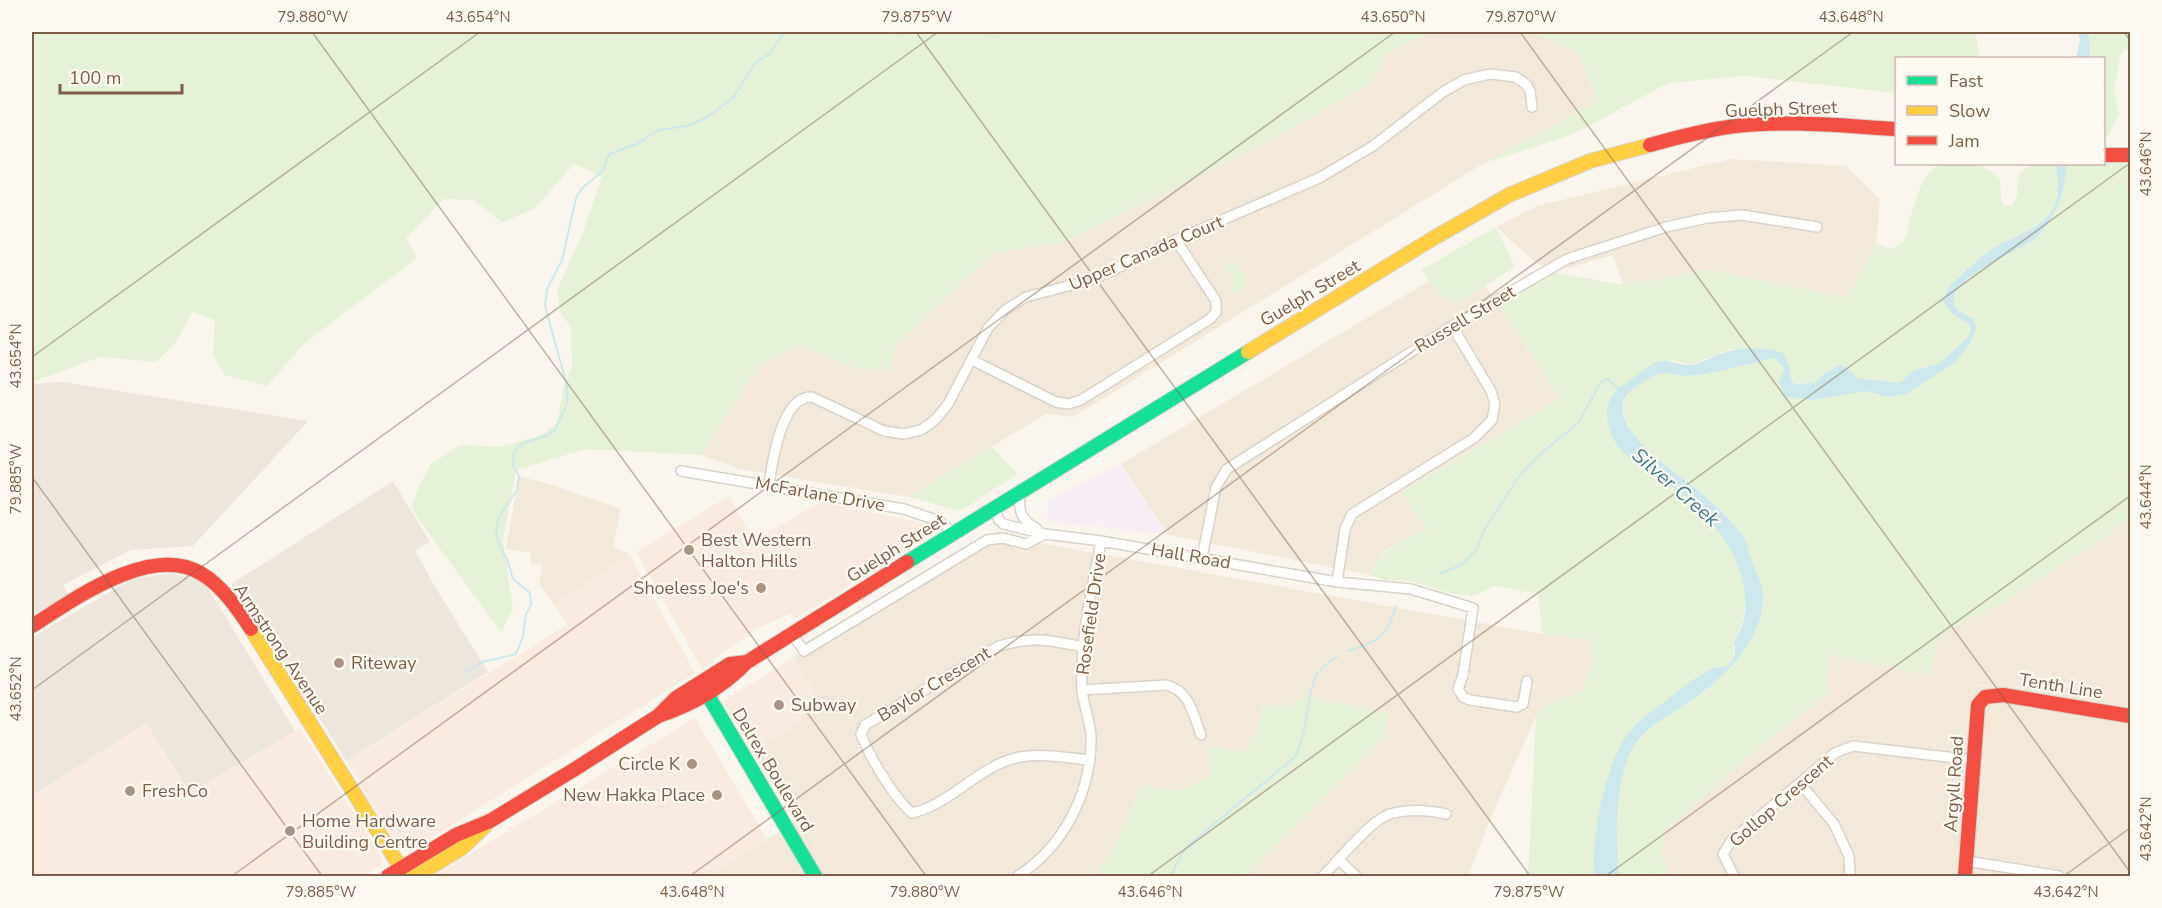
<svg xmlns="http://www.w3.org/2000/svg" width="2162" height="908" viewBox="0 0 2162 908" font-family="'Nunito Sans',sans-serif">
<rect width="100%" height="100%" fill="#faf6ee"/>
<path fill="#f3e9db" d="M1432 32H1532L1578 52 1598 100 1550 128 1484 163 1073 417 1046 414 909 497 740 469 701 455 758 365 800 345 813 349 896 345 994 253 1064 242 1271 140 1369 84 1388 52Z
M1731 159 1846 166 1880 199 1876 244 1847 298 1709 270 1623 285 1613 255 1554 272 1535 262 1496 227 1537 206Z
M1429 281 1438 293 1456 304 1485 286 1500 305 1560 399 1402 491 1427 528 1385 551 1374 565 1370 575 1168 535 1121 464Z
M519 476 549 484 621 509 613 546 629 554 555 605 539 584 542 565 531 564 530 553 506 549Z
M2130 518V710L1959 681 2130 716V876H1671L1661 853 1665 830 1769 739 1826 695 1829 655 1930 675 1937 643 1945 634 1966 620 2004 602 2107 536Z
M991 534 1542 634 1589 638 1593 659 1583 692 1548 703 1536 716 1492 815 1468 876H708L795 822 753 753 799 723 814 692 793 658Z"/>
<path fill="#faebe1" d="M729 496 756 545 762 536 820 502 915 521 934 529 926 537 794 620 791 613 751 632 702 669 636 552Z
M629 554 695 673 409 852 399 849 346 761 567 625 555 605Z
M793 658 814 692 799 723 753 753 723 701Z
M695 718 768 841 708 876H433Z
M146 723 190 792 300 728 382 858 381 866 363 876H32V796Z"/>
<path fill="#ede6dd" d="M63 382 308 421 193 546 131 550 63 585 68 595 32 615V384Z
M393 481 430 542 415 550 435 587 488 672 346 761 261 624 231 584Z
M172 573 205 583 295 731 190 792 146 723 32 796V637L132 579Z"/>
<path fill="#f7edf5" d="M1121 464 1168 535 1047 521 1048 501Z"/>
<path fill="#e5f2d7" d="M32 32H1432L1388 52 1369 84 1271 140 1064 242 994 253 896 345 890 370 858 369 800 345 758 365 701 455 586 449 516 470 503 540 513 609 501 632 416 516 412 506 420 484 431 464 460 445 500 447 544 434 557 423 563 389 572 365 571 327 561 314 557 290 582 235 602 177 574 164 535 208 502 223 474 200 444 199 406 238 417 258 305 343 267 386 225 375 213 355 215 320 192 312 175 344 156 362 100 357 32 382Z
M1532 32H1975L1980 58H1896V93L1745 76 1668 83 1574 134 1484 163 1550 128 1598 100 1578 52Z
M2088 32H2130V48L2124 50 2120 56 2114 91 2119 114 2106 140 2104 142V58H2089L2090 44Z
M2104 163H2130V518L2107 536 2004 602 1966 620 1945 634 1937 643 1930 675 1829 655 1826 695 1769 739 1665 830 1661 853 1671 876H1619C1616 837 1614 793 1629 756 1638 734 1659 722 1678 710 1715 686 1754 654 1762 608 1766 583 1757 578 1750 556 1748 551 1748 544 1745 539 1737 527 1725 515 1715 504 1694 482 1586 422 1636 387 1643 382 1651 377 1659 374 1668 371 1678 376 1686 376 1716 374 1746 364 1775 358L1784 368 1779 383 1786 397 1814 400 1866 391 1888 397 1945 369 1956 362 1968 346 1974 319C1968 316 1958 312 1955 306 1943 278 2023 252 2039 235 2059 212 2064 193 2067 164Z
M1941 164C1966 162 1981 161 2000 179L2001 199 2004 206 2012 205C2023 188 2014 191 2018 178 2022 163 2044 164 2056 164 2057 178 2061 196 2053 209 2041 229 2015 236 1996 247 1977 259 1957 275 1945 293L1954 315 1969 324 1971 328 1969 336 1940 363 1913 371 1900 383 1857 378 1848 368 1823 374 1816 383 1795 384 1791 380 1790 367 1783 353 1731 349 1690 365 1671 360 1609 403 1681 493 1710 521 1727 543 1738 565 1743 577 1746 594 1742 624 1733 644 1735 655 1728 667 1628 733 1593 870 1594 876H1528L1536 716 1548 703 1583 692 1593 659 1589 639 1542 634 1538 594 1494 586 1474 596 1449 593 1411 581 1384 580 1370 575C1380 549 1404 541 1426 528L1401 492 1560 399 1500 305 1554 272 1623 285 1709 270 1847 298 1876 244 1892 249 1904 241C1913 216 1915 177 1941 164Z
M1496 227 1515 267 1456 304 1438 293 1421 270Z
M1232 260 1246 278 1247 281 1239 294 1230 290 1232 277 1225 268 1226 265Z
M991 446 1018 474 960 511 909 497Z
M1305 696 1390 714 1383 737 1246 876H1094L1110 855 1142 786 1178 791 1211 776 1209 746 1243 752 1256 735 1263 704 1290 706Z"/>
<path fill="#cde8ec" d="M2078 32H2088L2090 44 2089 58H2076L2080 40Z
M2056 164H2067C2064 193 2059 212 2039 235 2023 252 1943 278 1955 306 1958 312 1968 316 1974 319L1976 329 1968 346 1956 362 1906 394 1888 397 1866 391 1814 400 1786 397 1779 383 1784 368 1775 358C1746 364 1716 374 1686 376 1677 376 1668 371 1659 374 1652 376 1646 380 1639 385 1634 388 1626 394 1624 400 1610 436 1695 483 1715 505 1725 515 1737 527 1745 539 1748 544 1748 551 1750 556 1755 572 1764 582 1763 599 1761 647 1718 683 1682 707 1662 720 1638 732 1629 756 1614 793 1616 837 1619 876H1594C1591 838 1605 761 1630 731 1644 715 1663 703 1680 690 1694 679 1710 665 1728 667L1735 655V646L1733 644C1736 638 1741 630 1743 623 1755 571 1718 522 1678 491 1663 480 1634 464 1622 451 1610 439 1601 412 1612 396 1619 387 1631 380 1640 373 1646 369 1653 363 1660 361 1671 359 1680 366 1691 365 1699 364 1709 358 1717 355 1738 347 1761 345 1783 353L1790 367 1791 380 1795 384 1816 383 1823 374 1840 365 1848 368 1857 378 1900 383 1913 371 1940 363 1969 336 1971 328 1969 324 1954 315 1943 302C1945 290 1951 284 1960 276 1971 265 1983 255 1996 247 2015 236 2041 229 2053 209 2061 196 2057 178 2056 164Z"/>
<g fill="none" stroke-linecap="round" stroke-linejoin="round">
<path stroke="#cde8ec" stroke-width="2" d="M890 32 897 34 907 32
M943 32H949
M977 32 991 34 1000 32
M1439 574 1461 565 1477 549 1483 532 1519 476 1538 456 1578 423 1601 382 1608 379 1621 391
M1349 651C1378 640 1387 639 1396 606
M464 674 482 662 516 654 523 636 526 614 531 605 530 593 513 579 507 559 500 547 496 534 498 518 517 490 519 476 513 465 514 451 523 443 546 436 555 430 567 404V386L545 306 547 289 562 260 576 198 582 188 603 171 609 154 637 144 658 130 687 126 706 118 733 98 755 63 769 54 785 32
M1171 876 1182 853 1191 843 1294 758C1308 734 1305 705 1314 680 1318 669 1328 662 1338 656"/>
<defs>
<path id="street" d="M972 360 1056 402 1068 404 1081 400 1210 319 1216 312V301L1176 240
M681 471 904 509 939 521 953 533
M769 485C772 462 782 395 812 397L884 431 904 434 921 430 935 420 948 404 988 328 1005 310 1026 297 1094 279 1176 240 1319 178 1373 146 1443 92 1464 80 1490 74 1516 77 1527 85 1530 91 1532 107
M1021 491C1017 510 1021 520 1037 529
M994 508 999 520 1003 524 1045 534 1101 541 1337 582 1411 589 1473 608 1463 675 1458 689 1463 697 1470 700 1517 707 1523 704 1527 681
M1202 558 1216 487 1227 469 1452 326 1567 259 1666 227 1707 218 1742 215 1817 227
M1337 582 1345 529 1352 514 1474 438 1492 420 1495 404 1491 391 1452 326
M792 634 804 651 987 540 1003 538 1026 544 1045 534
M1083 647C1049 640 1033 636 999 646L865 725 861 734C869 756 894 798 912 813 952 804 979 765 1020 757 1043 753 1067 758 1090 760
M1082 690 1166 685C1190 691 1193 714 1201 735
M1800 783 1834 824 1849 856 1850 876
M1339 860 1356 876
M1967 861 2059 876
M1018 876C1064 846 1092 792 1091 736 1090 721 1084 706 1082 691 1081 678 1082 663 1083 650 1085 614 1095 576 1101 541
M1323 876C1337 862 1372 819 1390 814 1408 809 1428 810 1446 814
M1734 876 1723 854 1731 841 1835 753 1853 746 1973 760"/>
<path id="fast" d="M907 562 1248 352
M703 687 815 876"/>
<path id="slow" d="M1248 352 1432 239 1509 195 1590 161 1650 145
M251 629 406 876
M416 876 462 848 486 825"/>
<path id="jam" d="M1650 145C1678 137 1706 130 1735 126 1789 120 1843 126 1896 129
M2104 155H2130
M32 626C73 600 152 542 202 574 222 586 238 609 251 629
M658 716C692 705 722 688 747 662L907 562
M388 876 456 835 490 821 575 769 658 716 676 698 730 664 747 662
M1965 876 1978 705 1985 697 2003 695 2130 716"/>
</defs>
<use href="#street" stroke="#d9d2ca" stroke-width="12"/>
<use href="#fast" stroke="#dad2c9" stroke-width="16"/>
<use href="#slow" stroke="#dad2c9" stroke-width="16"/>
<use href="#jam" stroke="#dad2c9" stroke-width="16"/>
<use href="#street" stroke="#fefefc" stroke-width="9"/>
<use href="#fast" stroke="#16e098" stroke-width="14"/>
<use href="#slow" stroke="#ffcf43" stroke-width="14"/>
<use href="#jam" stroke="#f24e42" stroke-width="14"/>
</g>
<path fill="none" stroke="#7d5d48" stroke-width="1.5" stroke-opacity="0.45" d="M312 32 926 876M916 32 1530 876M1520 32 2130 872M2124 32 2130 40M32 357 480 32M32 477 322 876M32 690 938 32M232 876 1395 32M690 876 1853 32M1148 876 2130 163M1606 876 2130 496M2064 876 2130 828"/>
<g fill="#a99382" stroke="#fffaf1" stroke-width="2">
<circle cx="689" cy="550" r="6"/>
<circle cx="761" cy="588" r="6"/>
<circle cx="339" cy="663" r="6"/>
<circle cx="779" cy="705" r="6"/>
<circle cx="692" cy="764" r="6"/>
<circle cx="130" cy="791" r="6"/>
<circle cx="717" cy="795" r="6"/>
<circle cx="290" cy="831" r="6"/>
</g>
<g text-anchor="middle" stroke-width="4.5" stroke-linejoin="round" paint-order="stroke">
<g font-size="18" fill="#7d5d48" stroke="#fffaf1">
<text transform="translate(1781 109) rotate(-2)" y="6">Guelph Street</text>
<text transform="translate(1146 253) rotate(-23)" y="6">Upper Canada Court</text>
<text transform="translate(1310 293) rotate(-31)" y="6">Guelph Street</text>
<text transform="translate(1465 319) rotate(-31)" y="6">Russell Street</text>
<text transform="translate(820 494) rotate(10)" y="6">McFarlane Drive</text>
<text transform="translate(896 548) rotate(-32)" y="6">Guelph Street</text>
<text transform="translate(1191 556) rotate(10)" y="6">Hall Road</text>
<text transform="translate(1091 614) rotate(-82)" y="6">Rosefield Drive</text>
<text transform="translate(281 649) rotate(56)" y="6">Armstrong Avenue</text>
<text transform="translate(934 684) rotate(-31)" y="6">Baylor Crescent</text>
<text transform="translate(2061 686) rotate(9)" y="6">Tenth Line</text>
<text transform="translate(773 770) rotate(59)" y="6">Delrex Boulevard</text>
<text transform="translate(1954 784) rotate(-86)" y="6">Argyll Road</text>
<text transform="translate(1781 801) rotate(-41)" y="6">Gollop Crescent</text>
</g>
<g font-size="18" fill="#7d5d48" stroke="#fffaf1" text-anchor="start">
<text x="701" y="546">Best Western<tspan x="701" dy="21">Halton Hills</tspan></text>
<text x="749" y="594" text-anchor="end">Shoeless Joe's</text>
<text x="351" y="669">Riteway</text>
<text x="791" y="711">Subway</text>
<text x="680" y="770" text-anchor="end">Circle K</text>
<text x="142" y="797">FreshCo</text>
<text x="705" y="801" text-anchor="end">New Hakka Place</text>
<text x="302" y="827">Home Hardware<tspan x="302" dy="21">Building Centre</tspan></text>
</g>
<g font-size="20" font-style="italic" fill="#3c7a8b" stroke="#fffaf1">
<text transform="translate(1676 487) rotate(41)" y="7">Silver Creek</text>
</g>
</g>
<rect width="2162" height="908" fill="none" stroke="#fffaf1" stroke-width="66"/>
<rect x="1895" y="57" width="210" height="108" fill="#fffaf1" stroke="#cbbbad" stroke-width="1.5"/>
<rect x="1907" y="76" width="30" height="9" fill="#16e098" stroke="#cbbbad" stroke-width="1.5"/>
<text x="1949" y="87" font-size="18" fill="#7d5d48">Fast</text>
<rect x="1907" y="106" width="30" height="9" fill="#ffcf43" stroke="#cbbbad" stroke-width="1.5"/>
<text x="1949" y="117" font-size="18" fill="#7d5d48">Slow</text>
<rect x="1907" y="136" width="30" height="9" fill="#f24e42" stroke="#cbbbad" stroke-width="1.5"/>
<text x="1949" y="147" font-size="18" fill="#7d5d48">Jam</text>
<path d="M60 84v9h122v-9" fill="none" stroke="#7d5d48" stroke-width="3"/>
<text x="69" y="84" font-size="18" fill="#7d5d48" stroke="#fffaf1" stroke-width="4.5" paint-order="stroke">100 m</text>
<rect x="33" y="33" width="2096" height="842" fill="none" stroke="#7d5d48" stroke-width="2"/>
<g font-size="15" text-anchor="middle" fill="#7d5d48">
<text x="313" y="22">79.880°W</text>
<text x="478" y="22">43.654°N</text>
<text x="917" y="22">79.875°W</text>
<text x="1393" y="22">43.650°N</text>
<text x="1521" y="22">79.870°W</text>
<text x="1851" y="22">43.648°N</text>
<text transform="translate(2146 164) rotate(-90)" y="5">43.646°N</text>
<text transform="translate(16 356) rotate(-90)" y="5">43.654°N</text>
<text transform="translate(16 479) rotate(-90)" y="5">79.885°W</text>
<text transform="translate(2146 497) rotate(-90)" y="5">43.644°N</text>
<text transform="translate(16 689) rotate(-90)" y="5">43.652°N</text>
<text transform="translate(2146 829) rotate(-90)" y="5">43.642°N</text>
<text x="321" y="897">79.885°W</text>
<text x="692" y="897">43.648°N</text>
<text x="925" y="897">79.880°W</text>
<text x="1150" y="897">43.646°N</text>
<text x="1529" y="897">79.875°W</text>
<text x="2066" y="897">43.642°N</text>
</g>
</svg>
